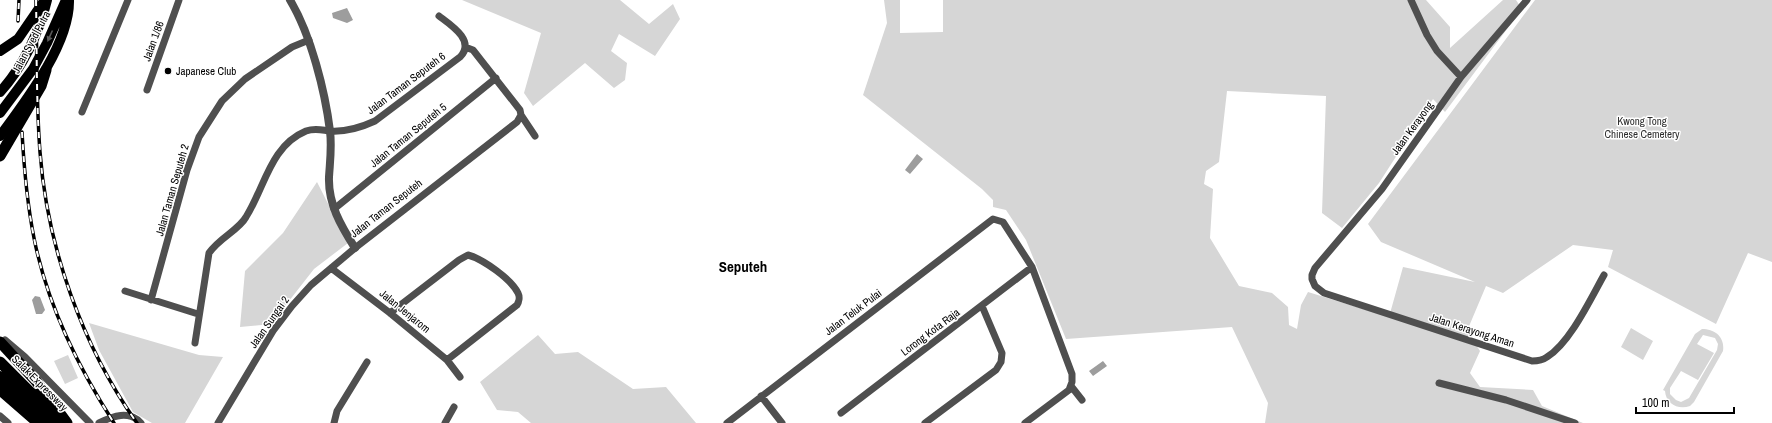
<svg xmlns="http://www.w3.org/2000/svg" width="1772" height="423" viewBox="0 0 1772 423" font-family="'Archivo Narrow',sans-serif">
<rect width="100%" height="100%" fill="#fff"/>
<path fill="#d6d6d6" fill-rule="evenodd" d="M462 0H620L649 24 673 4 680 19 655 56 619 34 611 51 627 63 625 80 614 88 585 63 533 106 524 93 541 33Z
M884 0H900V33L943 32V0H1426L1450 27V48L1503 0H1516L1522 9 1445 112 1433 99 1379 183 1342 228 1322 213 1326 96 1227 91 1219 162 1206 171 1204 184 1213 189 1210 238 1239 286 1272 293 1288 307 1289 325 1297 329 1301 305 1308 292 1389 317 1403 267 1475 282 1381 242 1368 224 1535 0H1772V262L1748 253 1716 324 1608 267 1613 250 1573 245 1503 293 1486 286 1467 331 1480 351 1470 373 1480 387 1533 390 1542 406 1583 423H1265L1268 403 1232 327 1066 339 1026 240 1006 210 993 207V200L982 189 863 95 887 23Z
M317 182 348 243 314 269 271 324 240 327 245 271 283 233Z
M89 323 199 355 223 357 185 423H152L133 412 99 350Z
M1631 328 1653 341 1643 360 1621 347Z
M1702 329C1715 329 1725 337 1723 351L1694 402 1690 406C1678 410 1666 404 1665 391L1663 390 1695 334ZM1703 335 1715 338 1718 344 1717 350 1689 398 1681 402 1676 400 1670 394V388L1681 371 1698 380 1714 353 1697 344Z
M538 335 555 354 578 352 633 389 666 387 696 423H531L518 412 497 410 480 382Z
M68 355 78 378 65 384 54 361Z"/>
<path fill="#9d9d9d" d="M347 8 353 20 347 23 333 18 332 13Z
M917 154 923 159 910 174 905 170Z
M35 296 40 297 45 310 42 314H36L32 300Z
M1103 361 1107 366 1093 376 1089 371Z"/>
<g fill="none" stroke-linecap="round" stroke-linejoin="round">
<path stroke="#4f4f4f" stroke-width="7" d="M1411 0 1427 35 1437 51 1461 77
M1527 0 1461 77 1382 189 1315 268 1312 275V279L1315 286 1324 293 1532 361C1537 361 1543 360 1547 357 1570 343 1591 298 1604 275
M465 47 473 50 520 110 521 115 535 136
M147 90 179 0
M82 112 128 0
M334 209 496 78
M331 268 390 313 447 360 460 377
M125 291 198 314
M151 300 187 170 199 137 222 101 245 79 292 47 309 40
M390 313 459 260 468 255C483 259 511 279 518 293 520 297 519 302 517 305L447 360
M3 342 5 340 25 357 90 423
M195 343 209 253C219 238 239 230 246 217 265 187 270 146 306 131 315 128 321 130 330 131 345 132 362 127 375 121L460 57C476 41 451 25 439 16
M1439 383 1506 400 1575 423
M1071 386 1082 400
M761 396 782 423
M841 413 1032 267
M0 416 8 423
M99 423C113 416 129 410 141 423
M218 423 273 331 292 306 311 285 355 248 517 122 521 115
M334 423 337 411 367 362
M445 423 454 407
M727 423 993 219 1003 222 1032 267 1072 374V382L1069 390 1025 423
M925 423 996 370 1001 362 1002 353 982 306"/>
<path stroke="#4f4f4f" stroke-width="8" d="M290 0C311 35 325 91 330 131 332 147 330 161 329 177 328 204 341 226 355 248"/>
<path stroke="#000" stroke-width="10" d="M0 51 18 39 42 4
M0 92C23 67 39 33 47 0
M0 113 33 69 47 43 66 0
M0 136C25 102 70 44 69 0"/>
<path stroke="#000" stroke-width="11" d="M0 156 41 86 46 70
M0 342 36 381 67 423
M0 362 58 420"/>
<path stroke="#000" stroke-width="12" d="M0 377 51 423
M0 389 39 423"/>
<defs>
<path id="rail" d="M36 0C37 50 36 101 40 152 47 246 82 346 137 423
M18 21 19 0
M22 132C24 168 27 203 34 238 47 304 78 367 114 423"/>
</defs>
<use href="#rail" stroke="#000" stroke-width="3.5"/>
<use href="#rail" stroke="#fff" stroke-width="2" stroke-dasharray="6" stroke-linecap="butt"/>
</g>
<defs><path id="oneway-solid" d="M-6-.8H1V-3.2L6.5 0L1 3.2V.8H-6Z"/></defs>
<use fill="#595959" href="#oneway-solid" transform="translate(50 36) rotate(114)"/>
<circle fill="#000" stroke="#fff" stroke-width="1.5" cx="168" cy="71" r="4"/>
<g text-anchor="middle" stroke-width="3" stroke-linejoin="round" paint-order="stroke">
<g font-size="11" fill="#000" stroke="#fff">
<text transform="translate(153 41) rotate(-70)" y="4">Jalan 1/86</text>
<text transform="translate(31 42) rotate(-62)" y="4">Jalan Syed Putra</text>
<text transform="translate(406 83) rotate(-37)" y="4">Jalan Taman Seputeh 6</text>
<text transform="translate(1412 128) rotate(-54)" y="4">Jalan Kerayong</text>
<text transform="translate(408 135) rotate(-39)" y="4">Jalan Taman Seputeh 5</text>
<text transform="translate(172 190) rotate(-74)" y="4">Jalan Taman Seputeh 2</text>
<text transform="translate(386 208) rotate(-38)" y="4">Jalan Taman Seputeh</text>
<text transform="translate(405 311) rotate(39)" y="4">Jalan Jenjarom</text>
<text transform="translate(853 312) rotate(-37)" y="4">Jalan Teluk Pulai</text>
<text transform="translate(269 322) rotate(-55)" y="4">Jalan Sungai 2</text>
<text transform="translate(1472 330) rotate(18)" y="4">Jalan Kerayong Aman</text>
<text transform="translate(930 332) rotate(-37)" y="4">Lorong Kota Raja</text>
<text transform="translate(40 383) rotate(45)" y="4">Salak Expressway</text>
</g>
<g font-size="11" fill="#000" stroke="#fff" text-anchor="start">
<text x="176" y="75">Japanese Club</text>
</g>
<g font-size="11" fill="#2d2d2d" stroke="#fff">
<text x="1642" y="125">Kwong Tong<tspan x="1642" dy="13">Chinese Cemetery</tspan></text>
</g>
<g font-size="15" font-weight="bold" fill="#000" stroke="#fff">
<text x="743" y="272">Seputeh</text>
</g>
</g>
<path d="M1636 407v6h98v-6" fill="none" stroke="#000000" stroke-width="2"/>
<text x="1642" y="407" font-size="12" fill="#000000" stroke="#ffffff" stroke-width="3" paint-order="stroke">100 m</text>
</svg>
